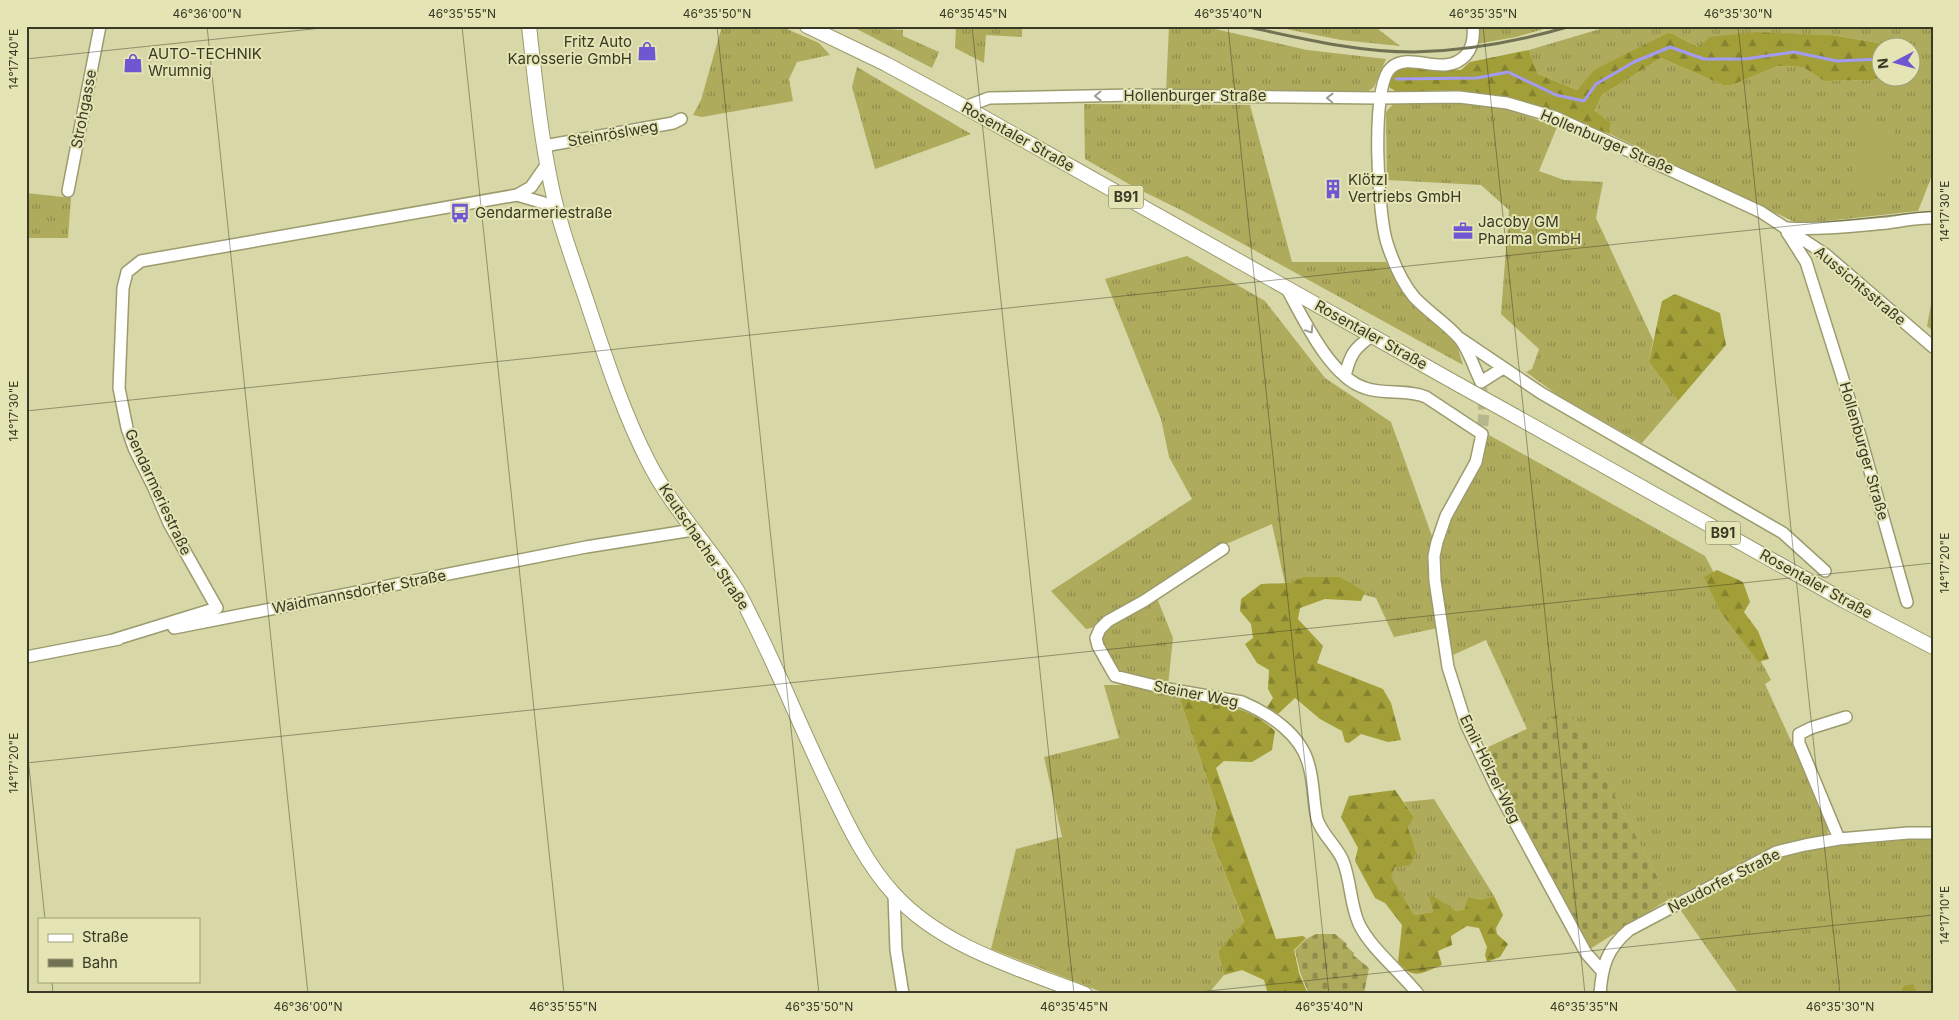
<svg xmlns="http://www.w3.org/2000/svg" width="1959" height="1020" viewBox="0 0 1959 1020" font-family="Inter,sans-serif">
<defs>
<pattern id="grass-tufts" width="24" height="20" patternUnits="userSpaceOnUse" patternTransform="scale(1.25)"><rect width="24" height="20" fill="#aeab5c"/><path d="M3 7l-1-3M5 7V3M7 7l1-3M15 17l-1-3M17 17v-4M19 17l1-3" fill="none" stroke="#8f8c4c"/></pattern>
<pattern id="forest-firs" width="22" height="20" patternUnits="userSpaceOnUse" patternTransform="scale(1.25)"><rect width="22" height="20" fill="#a39f38"/><path d="M5 1l3.5 6h-7zM16 11l3.5 6h-7z" fill="#86832f"/></pattern>
<pattern id="cemetery-stones" width="16" height="16" patternUnits="userSpaceOnUse" patternTransform="scale(1.25)"><rect width="16" height="16" fill="#aeab5c"/><path d="M2 7V4a2 2 0 0 1 4 0v3zM10 15v-3a2 2 0 0 1 4 0v3z" fill="#8f8c4c"/></pattern>
</defs>
<rect width="100%" height="100%" fill="#d7d7a7"/>
<path fill="url(#grass-tufts)" d="M722 26H780L819 43 830 55 797 62 789 79 793 101 702 117 693 115 701 100Z
M851 26H887V29L903 30V36L939 52 932 68Z
M956 26H1022V37L986 35 984 63 955 48Z
M1169 26H1202L1307 50 1386 59 1374 87 1367 92H1166Z
M1271 26H1357L1378 29 1400 46 1341 40Z
M1477 26H1554L1516 37 1476 44Z
M1610 26H1933V173L1918 211 1799 224 1610 134 1611 123 1595 112 1602 95 1661 58 1723 85H1732L1778 66 1803 67 1824 81 1873 80 1881 76 1882 78H1912V48L1902 47 1838 36 1698 47 1669 32 1595 70 1577 90 1538 74 1529 50Z
M857 67 971 134 875 169 852 87Z
M1458 101 1505 108 1557 127 1539 171 1564 180 1603 182 1596 218 1653 340 1649 362 1678 401 1642 443 1559 396 1526 372 1532 369 1539 349 1501 314 1509 210 1481 185 1387 180 1386 112 1395 102Z
M1084 104 1250 105 1292 262H1386L1403 292 1457 345 1463 365 1185 212 1136 188 1085 159Z
M26 193 71 198 68 238H26Z
M1187 256 1265 301 1325 378 1391 422 1433 539 1438 628 1394 637 1376 598 1331 586 1286 588 1272 524 1224 545 1095 627 1086 629 1051 591 1192 499 1169 457 1161 419 1105 279Z
M1933 294V331L1927 326Z
M1489 435 1705 556 1771 680 1765 684 1827 820 1828 835 1780 846 1754 856 1679 896 1669 899 1569 710 1527 729 1486 640 1453 655C1447 620 1436 583 1441 548 1446 517 1471 490 1482 461 1485 453 1486 444 1489 435Z
M1157 598 1173 638 1168 685C1143 679 1123 681 1109 657 1104 649 1102 644 1101 634L1110 624Z
M1104 685H1137L1179 697 1217 807 1211 838 1244 923 1218 951 1224 975 1208 994H1107L991 949 1016 849 1062 837 1044 757 1119 738Z
M1434 799 1494 896 1480 900 1465 909 1456 911 1429 898 1433 912 1414 915 1390 877 1395 867 1415 853 1408 826 1414 817 1404 802Z
M1933 837V994H1739L1679 908 1778 856 1800 850 1865 840Z"/>
<path fill="url(#forest-firs)" d="M1669 32 1698 47 1710 37 1756 32 1838 36 1902 47 1882 48 1881 76 1873 80 1824 81 1803 67 1778 66 1732 85H1723L1661 58 1602 95 1595 111 1611 123 1610 134 1512 100 1456 90 1398 92 1390 88C1386 78 1391 74 1399 67L1461 70 1470 62 1529 50 1538 74 1577 90 1594 70Z
M1675 294 1720 313 1726 345 1678 401 1649 362 1662 301Z
M1717 570 1743 582 1750 602 1744 612 1758 631 1769 659 1758 662 1720 611 1704 577Z
M1304 577H1340L1365 592 1361 601 1325 599 1300 608 1298 619 1323 646 1317 663 1383 689 1391 703 1401 740 1388 742 1361 734 1349 743 1345 742 1342 731 1320 719 1295 698 1278 714 1267 707 1273 698 1268 689 1269 670 1257 663 1245 644 1253 638 1251 624 1240 611 1241 599 1261 584 1290 583Z
M1179 697C1215 704 1247 704 1275 731L1272 750 1252 762 1224 761 1216 768 1276 939 1303 936 1306 938 1294 950 1299 973 1308 994H1268L1264 980 1242 970 1224 975 1218 951 1244 922 1211 838 1217 807Z
M1395 790 1414 817 1408 827 1416 853 1410 865 1395 867 1391 877 1414 915 1433 912 1429 898 1431 895 1456 911 1465 909 1468 897 1480 900 1494 896 1503 915 1496 928 1497 934 1508 944 1500 957 1487 962 1485 955 1487 947 1479 928 1467 926 1451 936 1452 945 1438 951 1442 965C1421 973 1414 981 1398 962L1402 925 1385 903 1375 898 1355 861 1358 848 1341 817 1349 796Z
M1913 984 1917 994H1900L1904 986Z"/>
<path fill="url(#cemetery-stones)" d="M1569 709 1669 899 1590 949 1484 749Z
M1316 934H1335L1347 944 1346 946 1354 953 1353 955 1369 968 1364 993 1309 994 1300 972 1295 950 1306 939Z"/>
<path fill="#aeab5c" d="M1858 120 1895 124 1887 193 1850 189Z"/>
<g fill="none" stroke-linecap="round" stroke-linejoin="round">
<path stroke="#a39bf2" stroke-width="3" d="M1396 79 1477 78 1508 72 1556 95 1584 101 1596 84 1634 62 1670 47 1704 59H1745L1794 52 1837 61 1882 59"/>
<path stroke="#b7b78d" stroke-width="11" stroke-dasharray="11 5.5" stroke-linecap="butt" d="M1481 382 1484 411 1482 434"/>
<defs>
<path id="minor" d="M1473 26C1474 36 1473 47 1466 55 1444 79 1411 50 1391 68 1370 85 1378 216 1387 243 1393 262 1401 281 1414 297 1428 312 1446 323 1459 338 1468 348 1475 370 1481 382L1503 368
M965 107 989 98 1134 95 1379 98 1459 97 1507 103 1555 117 1761 212 1825 254 1933 347
M544 146 673 123 681 119
M68 191 100 26
M517 195 544 203 560 217
M1787 228C1820 230 1854 226 1887 223 1903 221 1917 217 1933 218
M1787 232 1806 262 1853 411 1907 602
M1286 287C1303 318 1330 377 1365 388 1385 395 1407 389 1426 397L1482 434 1476 462 1446 516 1437 542 1434 556 1435 581 1448 667 1466 724 1497 789 1586 953 1602 971
M1461 339 1541 393 1783 533 1825 571
M1345 376C1350 355 1354 348 1372 336
M1223 549 1144 601 1108 621 1100 629 1096 638 1098 646 1115 676 1168 689 1242 702C1270 714 1302 735 1309 766 1314 783 1313 801 1317 819 1322 835 1337 846 1343 861 1351 881 1350 904 1359 924 1371 949 1400 971 1418 994
M174 628 586 547 693 530
M113 640 217 608 169 523 154 488 134 448 127 428 119 388 123 288 127 272 141 261 517 195 531 187 547 164
M26 657 119 639
M1839 839 1799 743V734L1811 728 1846 717
M894 894 896 950 903 994
M1600 994C1602 965 1607 949 1629 930L1776 852 1805 845 1839 839 1908 833H1933"/>
<path id="major" d="M529 26C535 79 540 132 551 184 559 224 574 263 587 302 605 356 622 410 648 461 671 507 707 543 735 587 742 598 748 611 754 623 782 679 805 738 833 794 849 828 868 866 894 894 942 947 1020 969 1085 994
M807 26 886 64 965 107 1461 386
M1515 416 1843 600 1933 647"/>
</defs>
<use href="#minor" stroke="#9c9b6d" stroke-width="14"/>
<use href="#major" stroke="#9c9b6d" stroke-width="16"/>
<use href="#minor" stroke="#fff" stroke-width="11"/>
<use href="#major" stroke="#fff" stroke-width="14"/>
<path stroke="#717153" stroke-width="3" d="M1244 26C1299 38 1356 52 1414 52 1467 51 1520 41 1571 26"/>
<defs>
<path id="major-bridge" d="M1461 386 1515 416"/>
</defs>
<use href="#major-bridge" stroke="#9c9b6d" stroke-width="16" stroke-linecap="butt"/>
<use href="#major-bridge" stroke="#fff" stroke-width="14"/>
</g>
<defs><path id="oneway-chevron" d="M-2-3.5L2.5 0L-2 3.5" fill="none" stroke-width="1.6" stroke-linecap="round" stroke-linejoin="round" transform="scale(1.25)"/></defs>
<g stroke="#9c9c92">
<use href="#oneway-chevron" transform="translate(1098 96) rotate(179)"/>
<use href="#oneway-chevron" transform="translate(1330 98) rotate(-179)"/>
<use href="#oneway-chevron" transform="translate(1310 330) rotate(57)"/>
</g>
<path fill="none" stroke="#393926" stroke-width="1" stroke-opacity="0.45" d="M207 26 308 994M462 26 564 994M717 26 819 994M972 26 1074 994M1228 26 1329 994M1483 26 1585 994M1738 26 1840 994M26 59 341 26M26 411 1933 211M26 738 45 919M26 763 1933 563M52 981 53 994M1180 994 1933 915"/>
<defs>
<symbol id="shop-bare" viewBox="-9 -9 18 18"><path d="M-5-2.5h2.3a2.7 3.5 0 0 1 5.4 0H5L5.5 6h-11ZM-1.5-2.5h3a1.5 2.3 0 0 0-3 0Z" fill="#6e57d1" stroke="#e4e4b4" stroke-width="2.5" paint-order="stroke"/></symbol>
<symbol id="building-bare" viewBox="-9 -9 18 18"><path d="M-4-6H4V6H1V3H-1V6H-4ZM-2.5-4.3h1.7v1.8h-1.7ZM.8-4.3h1.7v1.8H.8ZM-2.5-1h1.7V.8h-1.7ZM.8-1h1.7V.8H.8Z" fill="#6e57d1" stroke="#e4e4b4" stroke-width="2.5" paint-order="stroke"/></symbol>
<symbol id="bus-bare" viewBox="-9 -9 18 18"><path d="M-5-6H5V4H4V6H2V4H-2V6H-4V4H-5ZM-3.5-4V0h7V-4ZM-3.5 1.2v1.5H-2V1.2ZM2 1.2v1.5H3.5V1.2Z" fill="#6e57d1" stroke="#e4e4b4" stroke-width="2.5" paint-order="stroke"/></symbol>
<symbol id="office-bare" viewBox="-9 -9 18 18"><path d="M-6-3h4V-5.5h4V-3h4V5H-6ZM-1-4.5V-3h2v-1.5ZM-6 0V1H6V0Z" fill="#6e57d1" stroke="#e4e4b4" stroke-width="2.5" paint-order="stroke"/></symbol>
</defs>
<g fill-rule="evenodd">
<use href="#shop-bare" x="633" y="37" width="28" height="28"/>
<use href="#shop-bare" x="119" y="49" width="28" height="28"/>
<use href="#building-bare" x="1319" y="175" width="28" height="28"/>
<use href="#bus-bare" x="446" y="199" width="28" height="28"/>
<use href="#office-bare" x="1449" y="217" width="28" height="28"/>
</g>
<g text-anchor="middle" stroke-width="4" stroke-linejoin="round" paint-order="stroke">
<g fill="#e4e4b4" stroke="#6c6c51" stroke-width="1">
<rect x="1108.5" y="185.5" width="35" height="23" rx="4"/>
<rect x="1705.5" y="521.5" width="35" height="23" rx="4"/>
</g>
<g font-size="14" font-weight="bold" fill="#393926">
<text x="1126" y="202">B91</text>
<text x="1723" y="538">B91</text>
</g>
<g font-size="15" fill="#393926" stroke="#e4e4b4" text-anchor="start">
<text x="632" y="47" text-anchor="end">Fritz Auto<tspan x="632" dy="17">Karosserie GmbH</tspan></text>
<text x="148" y="59">AUTO-TECHNIK<tspan x="148" dy="17">Wrumnig</tspan></text>
<text x="1348" y="185">Klötzl<tspan x="1348" dy="17">Vertriebs GmbH</tspan></text>
<text x="475" y="218">Gendarmeriestraße</text>
<text x="1478" y="227">Jacoby GM<tspan x="1478" dy="17">Pharma GmbH</tspan></text>
</g>
<g font-size="15" fill="#393926" stroke="#e4e4b4">
<text x="1195" y="101">Hollenburger Straße</text>
<text transform="translate(84 109) rotate(-79)" y="5">Strohgasse</text>
<text transform="translate(613 134) rotate(-10)" y="5">Steinröslweg</text>
<text transform="translate(1018 137) rotate(29)" y="5">Rosentaler Straße</text>
<text transform="translate(1607 142) rotate(23)" y="5">Hollenburger Straße</text>
<text transform="translate(1860 286) rotate(40)" y="5">Aussichtsstraße</text>
<text transform="translate(1371 335) rotate(29)" y="5">Rosentaler Straße</text>
<text transform="translate(1864 451) rotate(74)" y="5">Hollenburger Straße</text>
<text transform="translate(158 492) rotate(65)" y="5">Gendarmeriestraße</text>
<text transform="translate(704 547) rotate(56)" y="5">Keutschacher Straße</text>
<text transform="translate(1816 584) rotate(29)" y="5">Rosentaler Straße</text>
<text transform="translate(359 592) rotate(-11)" y="5">Waidmannsdorfer Straße</text>
<text transform="translate(1196 694) rotate(11)" y="5">Steiner Weg</text>
<text transform="translate(1490 769) rotate(64)" y="5">Emil-Hölzel-Weg</text>
<text transform="translate(1724 881) rotate(-27)" y="5">Neudorfer Straße</text>
</g>
</g>
<rect width="1959" height="1020" fill="none" stroke="#e4e4b4" stroke-width="55"/>
<rect x="38" y="918" width="162" height="65" fill="#e4e4b4" stroke="#a0a07b"/>
<rect x="48" y="934" width="25" height="8" fill="#ffffff" stroke="#a0a07b"/>
<text x="82" y="942" font-size="15" fill="#393926">Straße</text>
<rect x="48" y="959" width="25" height="8" fill="#717153" stroke="#a0a07b"/>
<text x="82" y="968" font-size="15" fill="#393926">Bahn</text>
<g transform="translate(1896 62) rotate(264)"><circle r="24" fill="#e4e4b4" stroke="#a0a07b"/>
<path d="M0-4L9 19L0 12L-9 19Z" fill="#6e57d1"/>
<text y="-8" font-size="14" font-weight="bold" text-anchor="middle" fill="#393926">N</text>
</g>
<rect x="28" y="28" width="1904" height="964" fill="none" stroke="#393926" stroke-width="2"/>
<g font-size="12" text-anchor="middle" fill="#393926">
<text x="207" y="18">46°36'00"N</text>
<text x="462" y="18">46°35'55"N</text>
<text x="717" y="18">46°35'50"N</text>
<text x="973" y="18">46°35'45"N</text>
<text x="1228" y="18">46°35'40"N</text>
<text x="1483" y="18">46°35'35"N</text>
<text x="1738" y="18">46°35'30"N</text>
<text transform="translate(14 59) rotate(-90)" y="4">14°17'40"E</text>
<text transform="translate(1945 211) rotate(-90)" y="4">14°17'30"E</text>
<text transform="translate(14 411) rotate(-90)" y="4">14°17'30"E</text>
<text transform="translate(1945 563) rotate(-90)" y="4">14°17'20"E</text>
<text transform="translate(14 763) rotate(-90)" y="4">14°17'20"E</text>
<text transform="translate(1945 915) rotate(-90)" y="4">14°17'10"E</text>
<text x="308" y="1011">46°36'00"N</text>
<text x="563" y="1011">46°35'55"N</text>
<text x="819" y="1011">46°35'50"N</text>
<text x="1074" y="1011">46°35'45"N</text>
<text x="1329" y="1011">46°35'40"N</text>
<text x="1584" y="1011">46°35'35"N</text>
<text x="1840" y="1011">46°35'30"N</text>
</g>
</svg>
